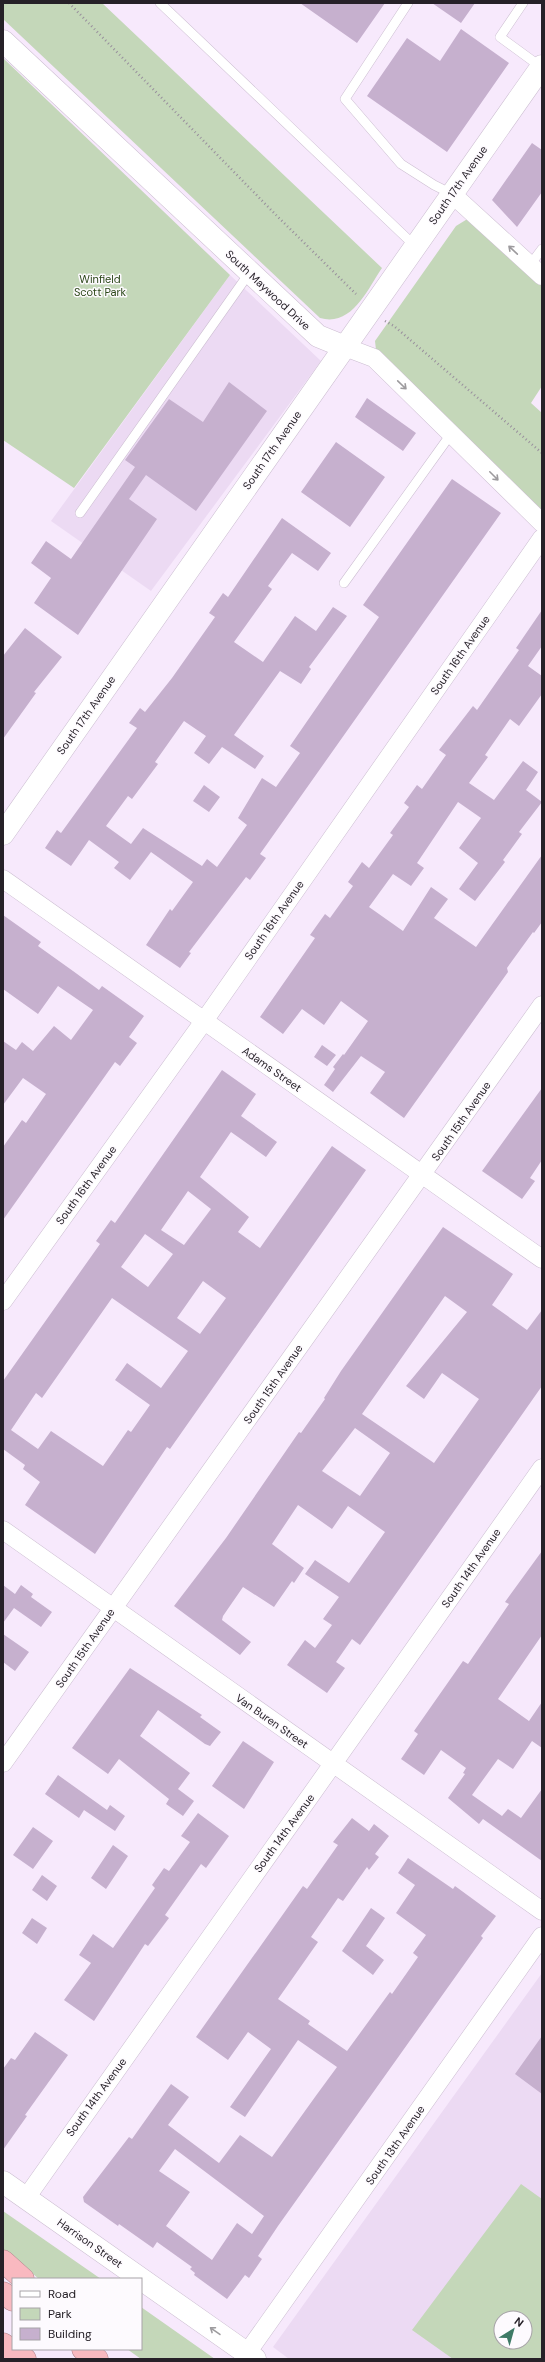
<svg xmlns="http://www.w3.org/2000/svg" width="545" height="2362" viewBox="0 0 545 2362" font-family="'DM Sans',sans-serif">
<rect width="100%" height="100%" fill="#f7e9fc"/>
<path fill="#ecdaf3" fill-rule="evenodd" d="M230 275 321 361 151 591 51 521Z
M542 1973V2359H289L273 2347ZM501 2318H525V2342H501Z"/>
<path fill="#c4d7b9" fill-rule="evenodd" d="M3 3H102L382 268C367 290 352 327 320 318L3 19Z
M3 58 230 275 74 488 3 440Z
M469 218 542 286V386L531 403 542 413V511L376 350 375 341 456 226Z
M521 2184 542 2199V2359H453L412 2330ZM501 2318H525V2342H501Z
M3 2211 101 2279H39L3 2249Z
M141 2307 215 2359H141L127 2349H141Z"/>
<path fill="#c6b0ce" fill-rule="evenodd" d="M300 3H385L357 43Z
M432 3H475L461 23Z
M461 29 509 63 447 152 367 96 407 38 440 61Z
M532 143 542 150V192L517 227 492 200Z
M229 382 267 411 196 511 146 475 129 499 157 519 78 635 34 603 51 578 31 563 46 541 71 559 135 467 125 460 169 399 203 422Z
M367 398 416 433 403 451 355 417Z
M336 442 385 477 350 527 301 492Z
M452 479 501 513 260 854 266 858 250 880 246 877 189 952 191 953 180 968 146 945 170 909 172 911 193 882 151 852 130 880 114 868 119 862 89 840 71 866 45 848 57 830 61 833 137 728 129 723 140 708 145 712 172 678 215 617 209 613 223 593 228 597 282 518 331 553 318 571 292 553 268 586 272 589 234 642 263 662 295 616 316 631 333 607 347 616 309 667 311 669 301 684 280 671 234 735 264 756 255 769 222 747 209 764 194 753 206 736 184 721 155 762 158 764 132 799 128 796 106 826 131 844 143 828 202 866 207 859 217 867 247 825 238 818 262 778 276 787 300 753 290 746 379 617 363 605Z
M542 610V646L528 666 542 676V694L519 726 510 719 485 755 488 757 469 783 494 800 523 761 538 772 526 790 542 802 519 832 522 834 503 860 505 862 475 901 459 889 478 863 459 848 481 818 458 802 417 863 424 868 411 886 393 874 369 907 403 931 431 887 448 899 434 918 476 947 542 855V922L534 933 533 932 507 968 508 972 404 1118 370 1093 385 1072 361 1056 333 1092 324 1085 335 1069 333 1067 343 1054 344 1055 368 1021 341 1001 324 1025 302 1009 283 1034 260 1017 315 938 310 935 325 914 330 918 353 886 348 882 362 862 369 868 393 835 390 833 409 807 404 803 417 785 422 789 446 755 439 750 473 706 477 710 519 650 516 648Z
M25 628 62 657 34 692 36 693 3 739V656Z
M204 785 220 797 209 812 193 801Z
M3 915 41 942 38 946 73 971 99 990 102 986 144 1016 129 1037 137 1043 120 1066 115 1062 3 1220V1147L22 1120 26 1123 46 1094 23 1078 3 1105V1041L16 1050 22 1042 33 1051 54 1026 71 1040 93 1010 58 986 38 1014 3 989Z
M322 1045 336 1055 327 1066 314 1057Z
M222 1070 256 1094 241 1116 277 1142 266 1157 231 1132 200 1177 249 1217 238 1232 260 1248 332 1146 366 1170 170 1449 167 1447 95 1554 25 1505 40 1482 23 1469 25 1465 3 1449V1381L100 1244 96 1241 111 1220 115 1223ZM188 1191 211 1209 184 1245 161 1230ZM145 1234 173 1254 148 1287 121 1267ZM203 1281 226 1298 200 1334 177 1318ZM112 1298 188 1351 161 1388 127 1363 115 1380 150 1405 131 1432 128 1430 103 1466 51 1431 38 1449 11 1430 36 1393 42 1398Z
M542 1088V1160L530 1178 535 1181 522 1199 482 1171Z
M443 1227 513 1274 492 1305 527 1330 542 1310V1386L360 1645 352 1639 336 1662 345 1668 327 1693 287 1665 305 1640 315 1648 332 1625 323 1619 339 1597 305 1574 315 1560 349 1583 385 1532 348 1506 332 1529 298 1505 272 1544 304 1568 294 1583 292 1581 274 1607 243 1587 223 1616 222 1620 251 1642 240 1655 174 1606 226 1538 299 1432 301 1433 325 1399 324 1398 341 1371ZM445 1296 467 1312 406 1386 424 1399 442 1373 479 1399 434 1463 362 1414ZM355 1428 390 1453 360 1496 322 1471Z
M542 1551V1635L498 1699 529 1721 542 1702V1748L532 1741 513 1769 498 1759 472 1795 502 1816 508 1809 521 1818 542 1789V1861L483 1819 479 1824 448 1798 465 1774 463 1773 466 1768 441 1750 424 1775 401 1759 418 1734 414 1731 463 1661 468 1664 509 1604 505 1602Z
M3 1585 15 1594 21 1585 33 1594 31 1597 52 1612 41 1627 14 1608 3 1623Z
M3 1634 29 1652 15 1671 3 1662Z
M130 1668 202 1715 200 1717 221 1732 210 1746 205 1744 158 1710 140 1736 190 1773 178 1789 194 1801 183 1816 166 1804 169 1799 119 1759 108 1774 72 1748Z
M243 1741 274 1762 244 1809 212 1786Z
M58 1775 107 1810 110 1805 125 1816 115 1831 84 1810 79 1818 45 1794Z
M198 1813 229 1836 206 1868 201 1864 165 1915 169 1918 148 1946 145 1944 94 2021 64 2000 91 1963 79 1955 93 1934 113 1948 155 1888 152 1885 164 1868 169 1871 190 1842 181 1836Z
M352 1818 369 1831 374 1824 389 1836 375 1854 379 1857 369 1870 367 1867 343 1901 338 1898 311 1937 318 1942 278 1999 310 2021 308 2024 347 2051 390 1992 392 1994 418 1957 413 1953 426 1935 396 1913 415 1885 398 1873 408 1858 453 1889 455 1886 496 1916 481 1936 483 1938 278 2226 258 2256 262 2259 249 2278 245 2275 227 2299 194 2275 195 2273 190 2269 192 2267 157 2242 153 2248 119 2224 118 2226 84 2202 83 2197 129 2137 132 2139 171 2084 189 2097 168 2125 219 2163 240 2135 272 2157 315 2097 337 2067 298 2040 245 2117 230 2107 271 2049 248 2032 228 2060 196 2037 303 1886 307 1889 338 1845 333 1842ZM175 2149 264 2216 252 2234 237 2223 212 2260 166 2226 190 2192 159 2171Z
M33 1827 53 1841 33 1869 13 1855Z
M113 1845 128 1856 106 1889 91 1878Z
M42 1875 57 1886 47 1901 32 1890Z
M371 1908 385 1918 366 1946 384 1960 373 1975 342 1951Z
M32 1918 47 1928 37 1944 22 1933Z
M35 2032 68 2055 25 2115 27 2116 3 2150V2069L11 2058 15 2060Z
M542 2036V2094L515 2074Z"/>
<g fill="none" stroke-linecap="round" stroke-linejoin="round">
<defs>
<path id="service" d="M160 3 415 246
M408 3 345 99 401 164 434 185 452 194
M523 3 500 37 541 67
M530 265 542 249
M80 513 250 272
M344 583 451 434"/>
<path id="minor" d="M452 194 542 276
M345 347 374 358 542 523
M3 879 542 1259
M3 1301 204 1021 542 538
M3 1530 542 1911
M3 1763 542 1005
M26 2198 542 1468
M247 2353 542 1936"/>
<path id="tertiary" d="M3 41 318 336 345 347
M3 834 542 66
M3 2182 255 2359"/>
<path id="motorway" d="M3 2261 23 2279
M3 2293 13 2300
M3 2344 25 2359
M83 2349 97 2359"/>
</defs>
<use href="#service" stroke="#ccbed1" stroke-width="10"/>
<use href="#minor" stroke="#ccbed1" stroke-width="19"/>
<use href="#tertiary" stroke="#ccbed1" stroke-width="23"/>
<use href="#motorway" stroke="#af848b" stroke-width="23"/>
<path stroke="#988f9c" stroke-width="2.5" stroke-dasharray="1 3" stroke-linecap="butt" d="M69 3 277 216 356 294
M385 321 394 326 542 453"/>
<use href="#service" stroke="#fff" stroke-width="9"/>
<use href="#minor" stroke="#fff" stroke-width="18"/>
<use href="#tertiary" stroke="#fff" stroke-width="22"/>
<use href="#motorway" stroke="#f9b9c0" stroke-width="22"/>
</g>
<defs><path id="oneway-shaft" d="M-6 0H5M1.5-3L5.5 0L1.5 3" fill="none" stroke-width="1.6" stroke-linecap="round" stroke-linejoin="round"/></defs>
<g stroke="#9d9b9e">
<use href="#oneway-shaft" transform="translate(513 250) rotate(-137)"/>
<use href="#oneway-shaft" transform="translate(402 385) rotate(44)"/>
<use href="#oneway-shaft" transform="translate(494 476) rotate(45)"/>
<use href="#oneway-shaft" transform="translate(215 2331) rotate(-145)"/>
</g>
<g text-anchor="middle" stroke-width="3" stroke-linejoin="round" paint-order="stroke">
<g font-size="11" fill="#262128" stroke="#fdfafe">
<text transform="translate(458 185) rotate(-55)" y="4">South 17th Avenue</text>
<text transform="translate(268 290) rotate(43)" y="4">South Maywood Drive</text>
<text transform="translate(272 450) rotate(-55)" y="4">South 17th Avenue</text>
<text transform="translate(460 655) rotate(-55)" y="4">South 16th Avenue</text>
<text transform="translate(86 715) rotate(-55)" y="4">South 17th Avenue</text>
<text transform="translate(274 920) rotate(-55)" y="4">South 16th Avenue</text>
<text transform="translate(272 1069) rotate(35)" y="4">Adams Street</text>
<text transform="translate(461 1121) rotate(-55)" y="4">South 15th Avenue</text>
<text transform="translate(86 1185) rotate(-54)" y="4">South 16th Avenue</text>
<text transform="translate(273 1384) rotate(-55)" y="4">South 15th Avenue</text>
<text transform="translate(471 1568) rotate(-55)" y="4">South 14th Avenue</text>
<text transform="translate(85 1648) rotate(-55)" y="4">South 15th Avenue</text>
<text transform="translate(272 1721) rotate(35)" y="4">Van Buren Street</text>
<text transform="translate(284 1833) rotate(-54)" y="4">South 14th Avenue</text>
<text transform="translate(96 2097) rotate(-54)" y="4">South 14th Avenue</text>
<text transform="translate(395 2145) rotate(-55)" y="4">South 13th Avenue</text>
<text transform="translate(90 2243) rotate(35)" y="4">Harrison Street</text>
</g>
<g font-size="11" fill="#2a4617" stroke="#fdfafe">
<text x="100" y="283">Winfield<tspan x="100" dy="13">Scott Park</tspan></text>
</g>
</g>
<rect width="545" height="2362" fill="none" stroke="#262128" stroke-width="8"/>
<rect x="12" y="2278" width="130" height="72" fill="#fdfafe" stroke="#a7a3a8"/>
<rect x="20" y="2291" width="20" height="6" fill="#ffffff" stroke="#a7a3a8"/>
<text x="48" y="2298" font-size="12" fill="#262128">Road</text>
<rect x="20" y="2308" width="20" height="12" fill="#c4d7b9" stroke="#a7a3a8"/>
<text x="48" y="2318" font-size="12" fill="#262128">Park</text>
<rect x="20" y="2328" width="20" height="12" fill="#c6b0ce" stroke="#a7a3a8"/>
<text x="48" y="2338" font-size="12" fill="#262128">Building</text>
<g transform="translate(513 2330) rotate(37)"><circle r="19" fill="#fdfafe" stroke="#a7a3a8"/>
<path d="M0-3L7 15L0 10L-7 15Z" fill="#3e7a66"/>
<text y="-6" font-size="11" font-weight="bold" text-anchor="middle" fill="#262128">N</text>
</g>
</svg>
